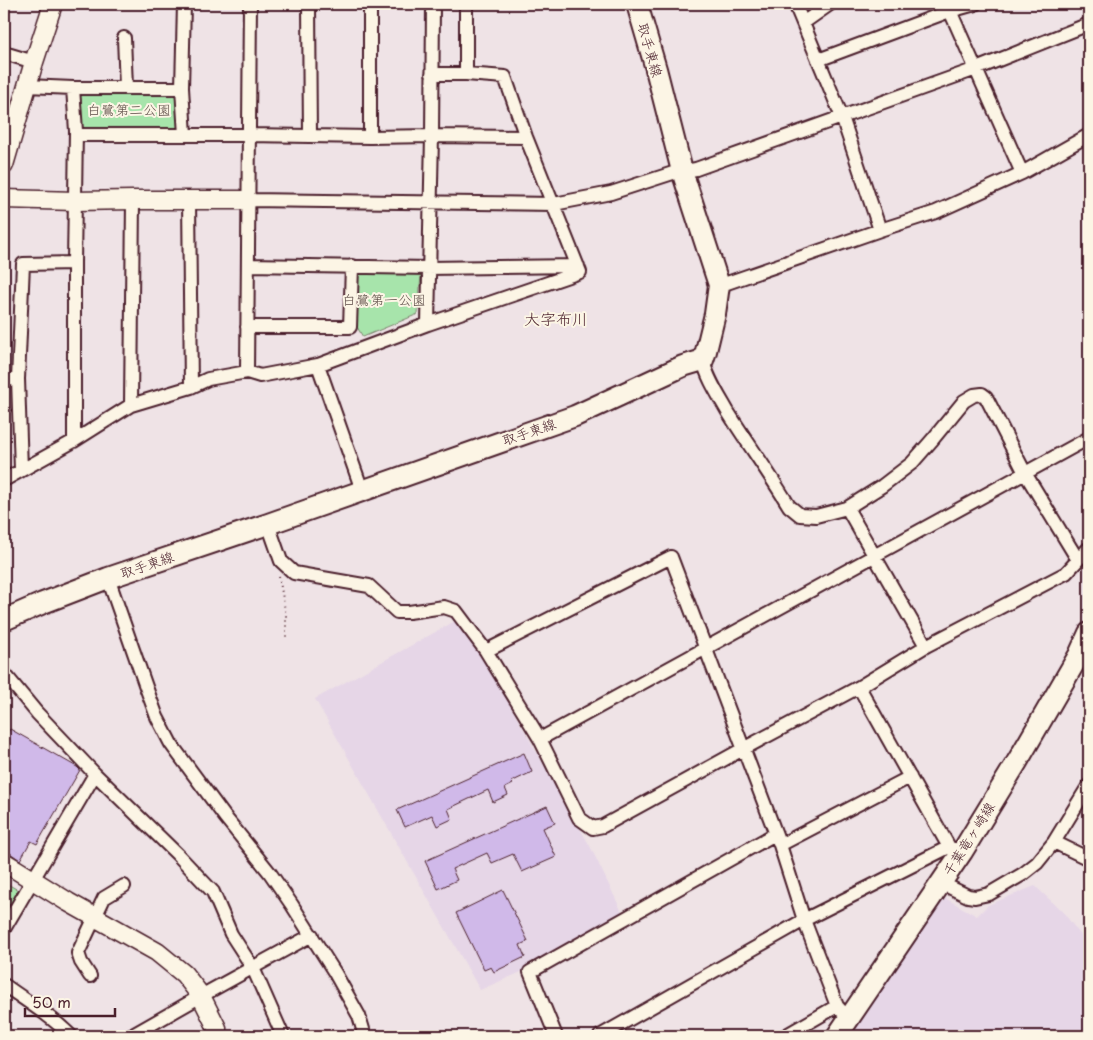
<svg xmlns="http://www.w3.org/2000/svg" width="1093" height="1040" viewBox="0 0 1093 1040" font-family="'Playpen Sans','Klee One',sans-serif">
<rect width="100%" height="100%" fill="#efe3e6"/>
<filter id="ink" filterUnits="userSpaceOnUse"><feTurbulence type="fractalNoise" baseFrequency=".02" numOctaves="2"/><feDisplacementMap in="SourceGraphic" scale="10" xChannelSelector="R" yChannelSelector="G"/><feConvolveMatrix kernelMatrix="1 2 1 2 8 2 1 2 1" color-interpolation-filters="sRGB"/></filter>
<g filter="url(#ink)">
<path fill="#e6d6e7" d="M457 620 475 644 590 846 622 912 519 973 480 990 315 699Z
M1035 886 1063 912 1089 946V1036H848L943 897 977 916 988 905Z"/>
<path fill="#a7e4ab" stroke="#78826b" d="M79 89 179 91 181 132 76 131Z
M358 273 421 274 418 314 363 337 357 327Z
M4 882 18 890 4 915Z"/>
<path fill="#d0b9e9" stroke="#4a1f2b" d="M10 729 77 767 80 770 37 844 31 841 20 860 10 853 4 851V739Z
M524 753 532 772 511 782 513 784 505 788 508 795 493 802 488 790 448 809 452 819 437 826 432 815 405 827 397 810Z
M547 806 555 823 543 828 556 857 522 872 513 854 492 863 487 853 452 869 457 880 438 889 425 861Z
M503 890 528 941 520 945 525 957 494 972 491 967 484 970 456 913Z"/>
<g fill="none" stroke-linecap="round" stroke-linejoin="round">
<defs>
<path id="street" d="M309 4 310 136
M370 4V137
M795 4 842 117 880 230
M947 4 1022 173
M803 23 830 4
M124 38 126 87
M4 53 34 62
M818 60 950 11 975 4
M466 74V4
M27 86 73 88H182L184 4
M73 88 76 131 74 263V441
M182 88 185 135
M76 135H249L370 137 432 136 526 137
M189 200 191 387
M248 200 554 204 611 193 673 173 696 169 976 69 1089 24
M248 265 429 268 578 266
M719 285 727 283 880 230 936 212 1022 173 1089 135
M428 324 432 136 433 4
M247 327H350L352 266
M703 360C707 378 719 396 728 412 748 444 770 474 789 506L800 515 816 516 847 508 882 486 912 463 933 439 964 401 974 395 982 394 986 397 1025 473 1078 560
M318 365 362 490
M247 372 250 4
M4 379H18
M131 405 133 200
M21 470 18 379 23 264 74 263
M4 480 74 441 131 405 191 387 208 379 247 372 260 376 318 365 428 324 580 272 526 137 505 77 466 74H432
M847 508 926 646
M268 524 281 561 294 573 369 586 397 612H409L444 607 456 611 486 651 540 739 579 818 593 828 603 826 743 749 859 687 926 646 1066 573 1089 548
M108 578 146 687 157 717 171 744 225 817 270 873 292 905 335 973 359 1016 365 1036
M486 651 671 557 780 845 804 920 837 1006 849 1019
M4 673 37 713 95 774 177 854 213 892 231 934 253 968 283 1036
M859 687 949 847
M540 739 1089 438
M1054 842 1089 859
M780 845 910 777
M941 883 968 896 975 897 989 894 1023 874 1037 863 1054 842 1089 785
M4 929 95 774
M90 976 81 962 78 953 104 898 124 886
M4 985C27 1001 51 1016 71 1036
M131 1036 201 996 312 935
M556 1036 530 972 775 834
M600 1036 804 920 949 847 962 852
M785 1036 837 1006"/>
<path id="secondary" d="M4 165 34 62 53 4
M4 199 75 201 133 200H248
M4 862 68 902 157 952 184 974 201 996 217 1028V1036"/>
<path id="primary" d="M4 620 43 603 108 578 268 524 575 416 683 366 703 360 706 351 715 314 719 285 682 171 656 69 637 4
M837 1036 962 852 1017 762 1079 655 1089 633"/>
</defs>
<use href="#street" stroke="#4a1f2b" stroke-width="16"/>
<use href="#secondary" stroke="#4a1f2b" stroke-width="21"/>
<use href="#primary" stroke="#4a1f2b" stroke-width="24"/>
<path stroke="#4a1f2b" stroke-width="2" stroke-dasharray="1 4" stroke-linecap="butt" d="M279 576 286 616V638"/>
<use href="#street" stroke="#fcf5e5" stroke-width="12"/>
<use href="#secondary" stroke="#fcf5e5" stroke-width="18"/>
<use href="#primary" stroke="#fcf5e5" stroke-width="20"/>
</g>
</g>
<g text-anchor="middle" stroke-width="4" stroke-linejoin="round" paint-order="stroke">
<g font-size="14" fill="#4a1f2b" stroke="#fcf5e5">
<text transform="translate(650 50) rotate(74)" y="5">取手東線</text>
<text transform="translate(529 432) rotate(-19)" y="5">取手東線</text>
<text transform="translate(147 565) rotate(-19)" y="5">取手東線</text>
<text transform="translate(969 839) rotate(-58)" y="5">千葉竜ヶ崎線</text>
</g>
<g font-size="14" fill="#61504b" stroke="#fcf5e5">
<text x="129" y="115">白鷺第二公園</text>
<text x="384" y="305">白鷺第一公園</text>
</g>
<g font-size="16" fill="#4a1f2b" stroke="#fcf5e5">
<text x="556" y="325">大字布川</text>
</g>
</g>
<rect width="1093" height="1040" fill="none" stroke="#fcf5e5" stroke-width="20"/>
<rect x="10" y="10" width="1073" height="1020" fill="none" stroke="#4a1f2b" stroke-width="2" filter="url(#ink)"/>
<path d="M25 1008v8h90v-8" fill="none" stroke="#4a1f2b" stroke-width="2.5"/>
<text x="32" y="1008" font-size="15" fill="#4a1f2b" stroke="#fcf5e5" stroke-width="4" paint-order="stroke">50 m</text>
</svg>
